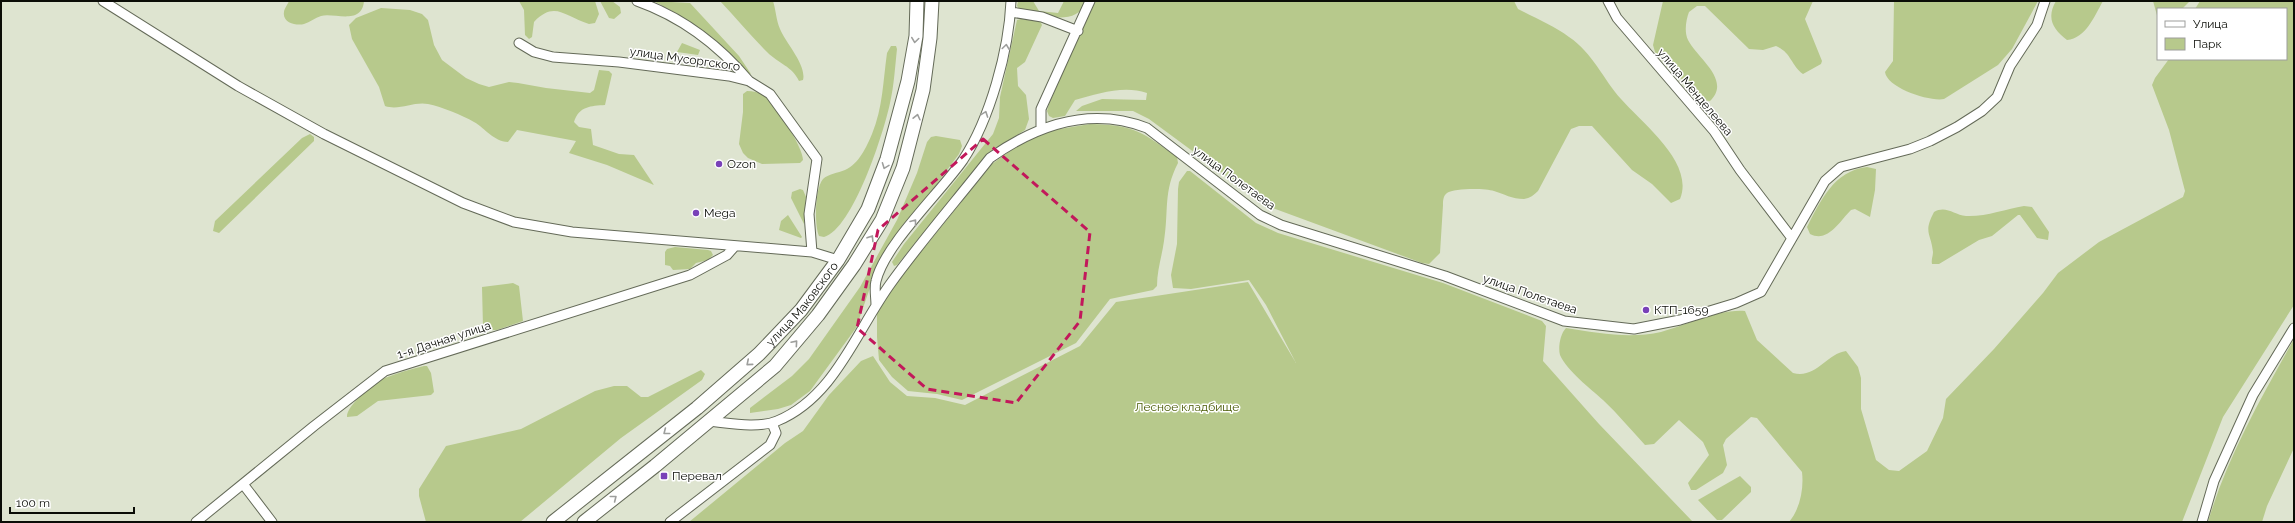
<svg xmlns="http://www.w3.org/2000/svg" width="2295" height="523" viewBox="0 0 2295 523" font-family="Raleway,sans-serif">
<rect width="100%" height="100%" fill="#dee4d0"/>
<path fill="#b7c98c" d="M289 1H364C362 26 333 12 321 16 315 18 310 22 304 24 297 26 282 23 284 12 284 9 288 4 289 1Z
M519 1H595L599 14 595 23 589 24C565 17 555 0 534 22L532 37 529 39 525 35 524 10Z
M600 1H612L620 7 621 13 614 19 609 18Z
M653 1 690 3 739 56 751 74 747 73C717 45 690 18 653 1Z
M720 1H773C776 10 776 20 780 29 785 42 807 65 803 80L799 81C792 66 779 64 767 52 751 36 736 18 720 1Z
M1018 1H1033L1039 11 1058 13 1064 1H1087C1076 28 1042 15 1020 10L1017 6Z
M1094 1H1514L1518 9C1535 18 1554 26 1569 37 1593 53 1603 79 1621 99 1642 123 1695 163 1680 199L1671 203 1652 184 1632 170 1592 126H1579L1571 129 1538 191C1534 195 1530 198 1524 199 1512 199 1504 194 1494 191 1485 188 1454 188 1447 193 1443 196 1443 201 1443 205L1440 253 1429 264 1422 263 1267 206 1149 119 1133 111H1076L1082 106 1102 99 1146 100 1147 93C1123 85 1098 94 1075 100L1065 116 1053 118 1049 116 1047 111 1049 104Z
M1663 1H1813L1805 19 1822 61 1821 64 1803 74C1791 65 1791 52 1776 46L1763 50 1749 49 1705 6H1697L1689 12C1686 20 1684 32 1688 40 1697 58 1732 80 1710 101L1702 100 1655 52 1653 45Z
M1894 1H2038L2012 49 1998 65 1944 99C1930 102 1887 88 1885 72L1893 61Z
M2056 1H2103C2094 17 2086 38 2067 40 2053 29 2046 18 2056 1Z
M2153 1H2190L2182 9H2158V19Z
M2200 1H2294V305L2223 417 2182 522H1789C1800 509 1804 489 1802 472L1757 418 1751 417 1726 439 1723 445 1727 465 1723 473 1696 490H1691L1688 483 1709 455 1703 442 1679 420 1654 444 1645 445C1631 430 1618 414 1603 400 1590 388 1567 371 1560 355 1558 348 1560 334 1566 328 1597 333 1630 339 1661 332 1688 325 1717 309 1745 311L1757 340 1793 373C1816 379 1826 354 1846 351L1858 367 1861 378V409L1876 460 1889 470 1899 471 1927 451 1943 418 1946 399 1994 349 2043 293 2058 273 2099 242 2183 197 2185 191 2169 130 2152 85 2155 78 2169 59H2286V9H2195Z
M381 8 410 10 422 14 428 20 434 45 442 60 466 78 479 84 489 87 509 82 518 83 546 88 590 93 594 90 599 70 609 71 612 74 605 105C591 106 579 106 574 122L579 127 591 129 593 145 619 154 634 155 654 185 607 165 569 153 576 141 517 130 508 142C493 141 486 129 474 122 462 115 442 107 428 104 414 101 399 111 385 106L379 87 352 39 349 25 356 18Z
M1021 19 1040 21 1042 25 1025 62 1017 68 1018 86 1026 95 1029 119 1025 130 990 152 897 265 894 266 892 262 904 244 993 134 999 118 1000 97 1017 20Z
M682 43 700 50 698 55 677 52Z
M891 46H896L897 49C895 67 894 86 890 103 884 132 853 229 824 237L819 236C814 225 815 188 823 179 828 174 838 173 845 170 859 164 867 146 872 134 883 107 883 81 887 53Z
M747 91C754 91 762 93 767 98 777 108 803 147 803 160L800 163 762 164 748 158 743 153 739 144 743 112V94Z
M1090 124C1135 125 1142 132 1177 157L1178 163C1163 192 1169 210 1164 241 1162 256 1157 270 1157 286L1153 290 1110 299 1076 343 962 400 937 394 908 391 892 377 879 360 877 337V306L879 297 929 242 992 164 1018 145 1042 132Z
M310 134 314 137V141L219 233 213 231 215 221 302 138Z
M936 136 960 140 962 146 959 154 879 262 856 328 810 391 791 405 778 409 750 413V408L792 376 809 359 860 287 897 220 917 173 927 142 931 137Z
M1867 167 1876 169 1875 190 1870 217 1855 209 1851 210C1839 222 1828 243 1810 234L1807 227C1821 200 1834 171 1867 167Z
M1187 171H1190L1256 223 1278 233 1443 283 1542 321 1546 326 1543 361 1599 424 1693 522H689L785 443 803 431 829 395 861 361 873 356 890 382 907 396 935 398 965 405 1080 346 1116 302 1248 282 1296 363 1266 305 1249 280 1191 289 1173 288 1171 275 1177 244 1178 189 1179 182Z
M800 189 803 190 806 197 804 224 791 198 792 192Z
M2024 206 2032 207 2049 232 2048 240 2037 238 2020 215H2018L1992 236 1979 240 1939 264H1932C1931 260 1933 256 1933 252 1931 233 1923 233 1934 212 1946 205 1954 215 1966 216 1985 217 2006 209 2024 206Z
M788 215 802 237 801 238 779 230 781 221Z
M675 247 708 250 711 251 713 255 708 260 696 263 690 269 673 270 670 266 665 265V252L667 249Z
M513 283 519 286 523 321 497 330H486L483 327 482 287Z
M2294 339V448L2267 506 2262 522H2208C2227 457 2261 398 2294 339Z
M424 366H427L431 373 434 392 431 395 378 401 357 416 347 417C346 406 374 383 385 378 397 373 411 369 424 366Z
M701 370 705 374 702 380 621 438 520 522H426L419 496V489L446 446 521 429 595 391 614 386H627L641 397H648Z
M1740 476 1751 487V492L1722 520H1717L1698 500Z"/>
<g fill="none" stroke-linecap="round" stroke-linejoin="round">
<defs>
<path id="minor" d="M103 1 238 86 324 134 463 203 514 222 572 232 812 252 838 260
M637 1C682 17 718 44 749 81
M1608 1 1617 18 1714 131 1740 170 1791 237
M1011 12 1042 17 1078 31
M519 43 534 52 553 57 619 62 729 76 749 81 770 94 817 159 809 214 812 252
M1041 128V109L1090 1
M876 305C876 297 874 288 876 281 885 244 940 193 963 160 990 119 1009 50 1011 1
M708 421C729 423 757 429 777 421 835 397 856 331 891 283 922 240 957 200 990 158 1038 124 1091 106 1147 128L1260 215 1281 225 1445 276 1564 321 1634 329 1680 320 1736 303 1761 292 1825 181 1841 167 1910 149 1930 141 1957 127 1982 111 1997 97 2010 66 2037 25 2045 1
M243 484 272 522
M196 522 314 426 385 371 690 275 727 255 735 246
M670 522 770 445 776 433 772 423
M2202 522 2214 481 2253 395 2294 328"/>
<g id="highway">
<path id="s1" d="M553 522 697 408 759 354 801 310 838 260 868 209 887 159 908 81 916 36 917 1"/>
<path d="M584 522 655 466 775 366 818 315 854 265 882 220 903 168 923 90 930 38 932 1"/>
</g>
</defs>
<use href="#minor" stroke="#646a58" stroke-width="11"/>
<use href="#highway" stroke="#646a58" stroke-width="15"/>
<use href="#minor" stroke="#fff" stroke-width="9"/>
<use href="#highway" stroke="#fff" stroke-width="13"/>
</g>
<defs><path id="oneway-chevron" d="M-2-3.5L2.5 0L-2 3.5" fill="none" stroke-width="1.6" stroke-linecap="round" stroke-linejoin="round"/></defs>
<g stroke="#9d9e9c">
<use href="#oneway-chevron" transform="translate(915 40) rotate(98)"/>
<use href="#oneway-chevron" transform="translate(1006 47) rotate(-82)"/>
<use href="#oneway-chevron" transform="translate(985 114) rotate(-70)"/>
<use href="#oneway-chevron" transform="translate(917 117) rotate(-77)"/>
<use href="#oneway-chevron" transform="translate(885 166) rotate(111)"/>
<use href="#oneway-chevron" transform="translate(914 222) rotate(-52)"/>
<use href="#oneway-chevron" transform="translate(871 238) rotate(-58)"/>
<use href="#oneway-chevron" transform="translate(795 343) rotate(-49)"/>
<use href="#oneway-chevron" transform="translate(749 363) rotate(140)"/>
<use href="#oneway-chevron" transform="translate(666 432) rotate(142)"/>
<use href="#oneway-chevron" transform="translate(614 498) rotate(-38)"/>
</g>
<path fill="none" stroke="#c2185b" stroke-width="3" stroke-dasharray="8 5" stroke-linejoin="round" d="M983 139 1090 232 1080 321 1016 403 927 389 857 328 878 230Z"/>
<g fill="#7941b8" stroke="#fff" stroke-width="1.5">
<circle cx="719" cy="164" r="4"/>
<circle cx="696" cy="213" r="4"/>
<circle cx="1646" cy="310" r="4"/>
<rect x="660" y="472" width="8" height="8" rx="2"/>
</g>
<g text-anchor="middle" stroke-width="3" stroke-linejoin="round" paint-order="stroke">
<g font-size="12" fill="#0b0d07" stroke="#fff">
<text transform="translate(685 59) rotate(8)" y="4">улица Мусоргского</text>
<text transform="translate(1695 92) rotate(50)" y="4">улица Менделеева</text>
<text transform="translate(1234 178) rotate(36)" y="4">улица Полетаева</text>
<text transform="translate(1530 294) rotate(19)" y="4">улица Полетаева</text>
<text dy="4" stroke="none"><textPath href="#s1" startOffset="332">улица Маковского</textPath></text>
<text transform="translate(444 340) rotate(-18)" y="4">1-я Дачная улица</text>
</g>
<g font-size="12" fill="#0b0d07" stroke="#fff" text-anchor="start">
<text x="727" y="168">Ozon</text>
<text x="704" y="217">Mega</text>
<text x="1654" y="314">КТП-1659</text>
<text x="672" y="480">Перевал</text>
</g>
<g font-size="12" fill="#495a03" stroke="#fff">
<text x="1187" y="411">Лесное кладбище</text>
</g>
</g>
<rect width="2295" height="523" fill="none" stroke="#0b0d07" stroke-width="4"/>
<rect x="2157" y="8" width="130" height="52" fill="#ffffff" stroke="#9d9e9c"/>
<rect x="2165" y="21" width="20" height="6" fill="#ffffff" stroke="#9d9e9c"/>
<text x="2193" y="28" font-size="12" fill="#0b0d07">Улица</text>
<rect x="2165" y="38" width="20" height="12" fill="#b7c98c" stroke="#9d9e9c"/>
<text x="2193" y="48" font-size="12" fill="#0b0d07">Парк</text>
<path d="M10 507v6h124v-6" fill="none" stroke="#0b0d07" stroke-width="2"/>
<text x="16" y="507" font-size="12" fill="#0b0d07" stroke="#ffffff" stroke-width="3" paint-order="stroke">100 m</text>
</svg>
